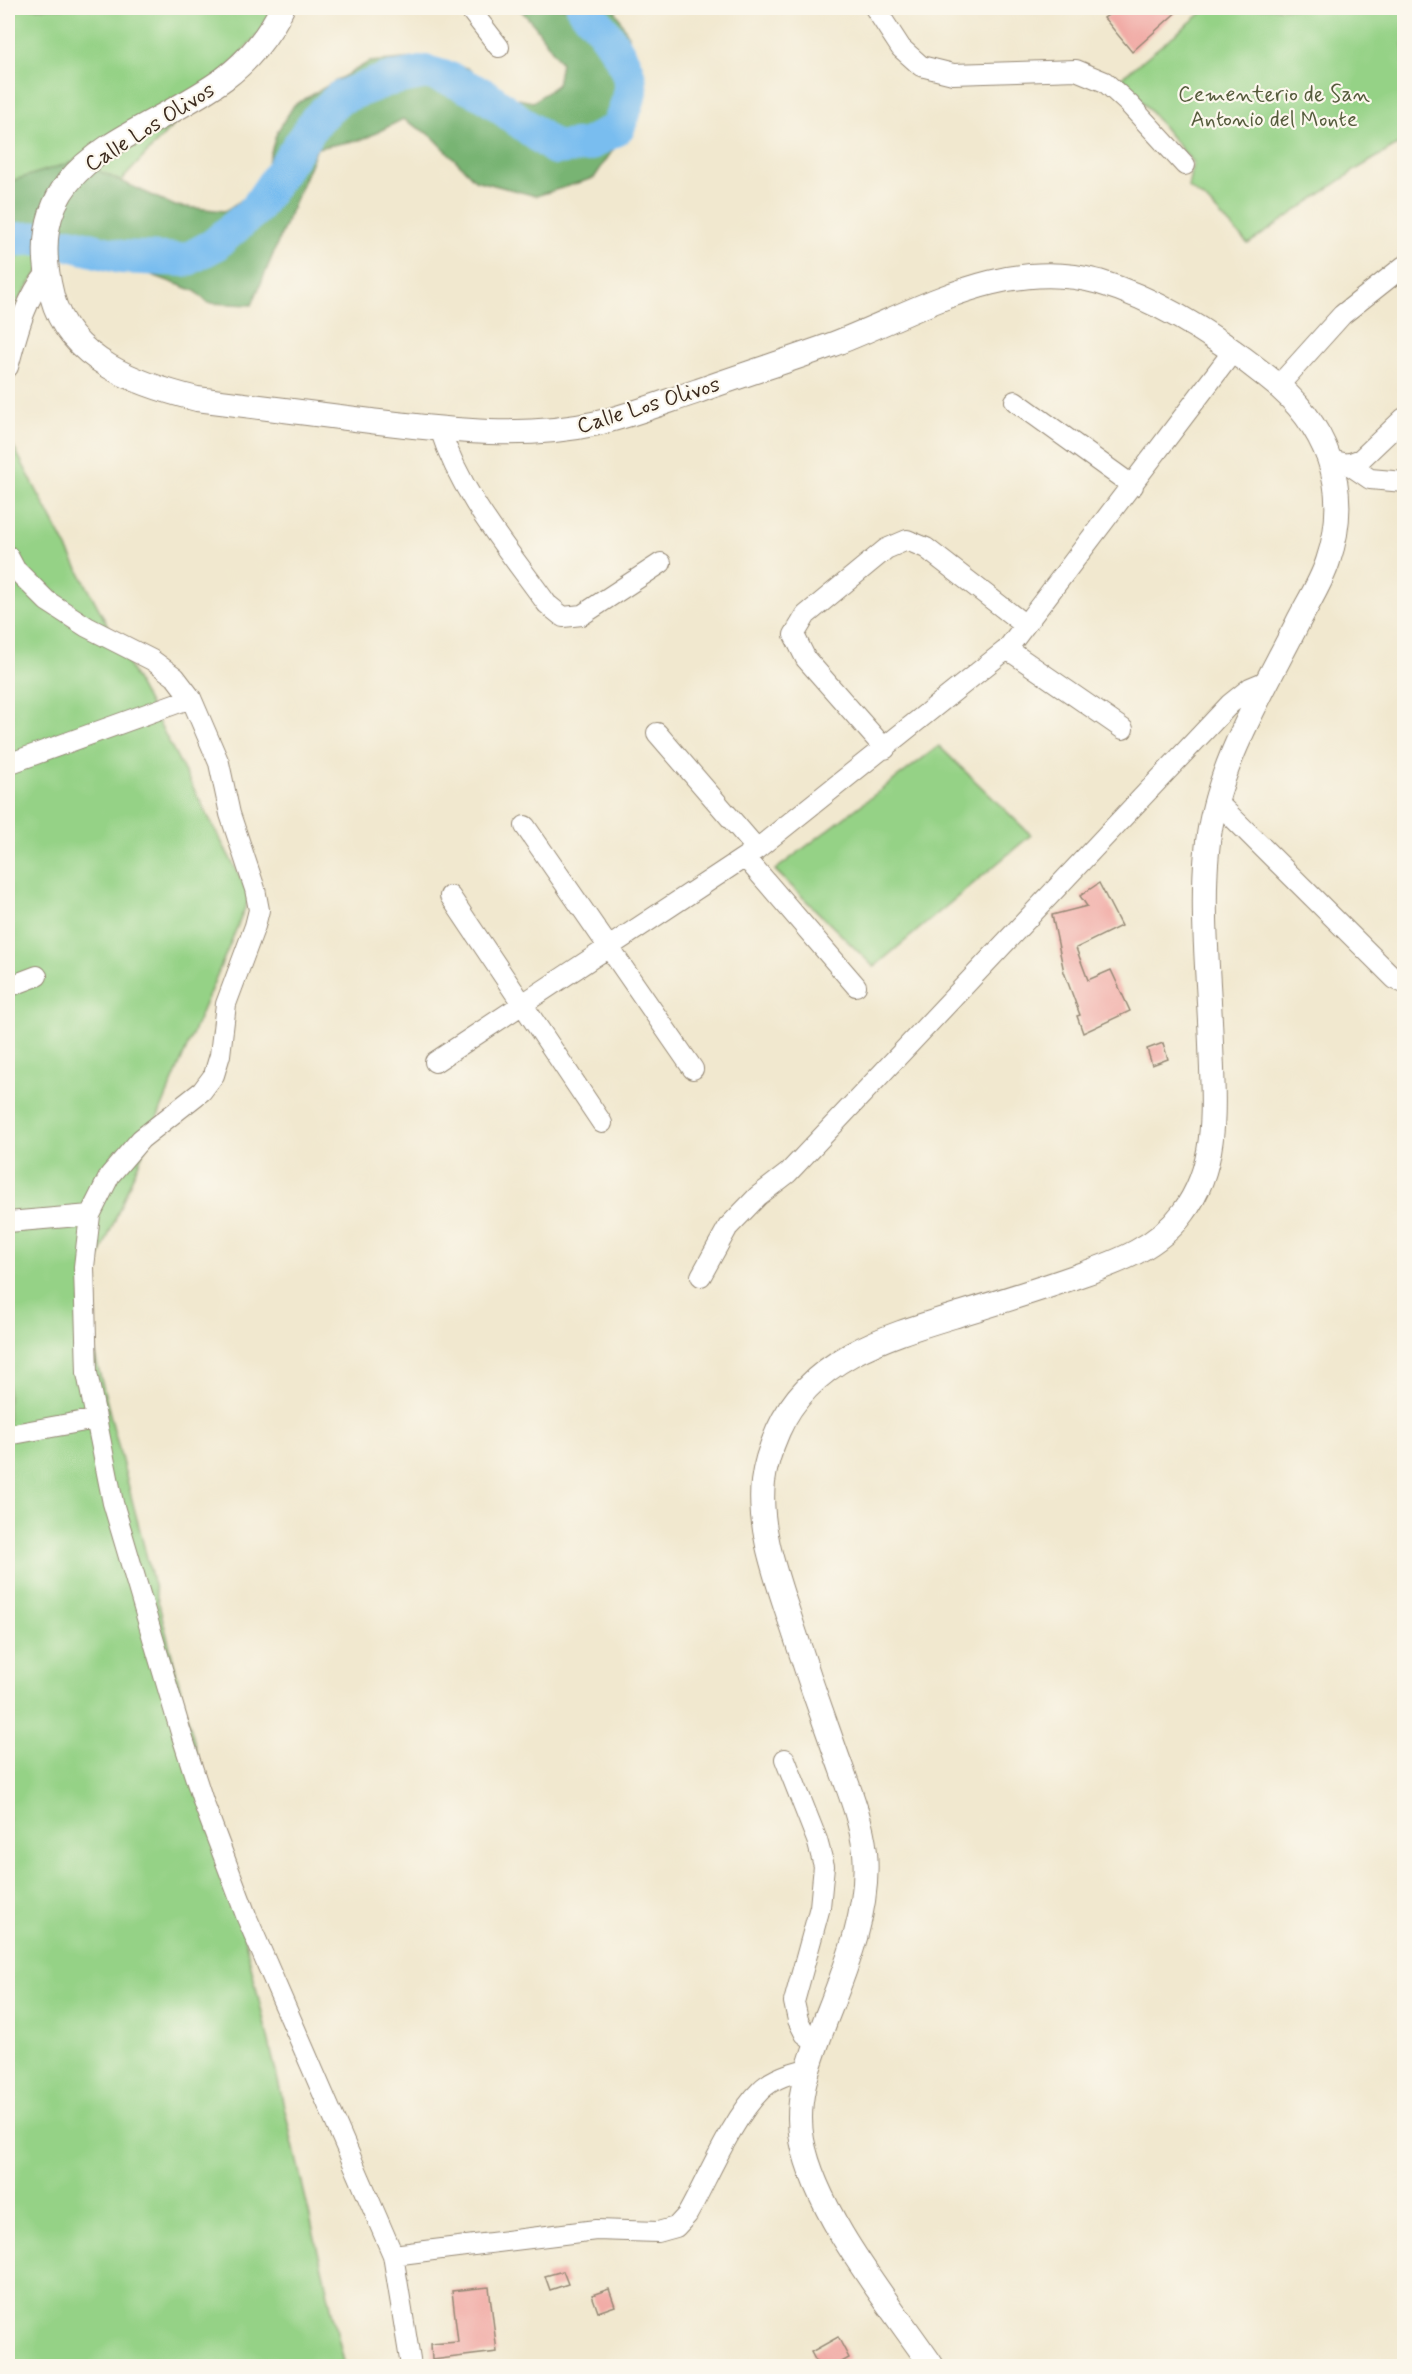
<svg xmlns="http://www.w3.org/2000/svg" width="1412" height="2374" viewBox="0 0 1412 2374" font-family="Mynerve,sans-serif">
<rect width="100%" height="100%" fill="#fbf7ec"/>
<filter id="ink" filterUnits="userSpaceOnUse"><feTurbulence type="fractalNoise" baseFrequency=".0167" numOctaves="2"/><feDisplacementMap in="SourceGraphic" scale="12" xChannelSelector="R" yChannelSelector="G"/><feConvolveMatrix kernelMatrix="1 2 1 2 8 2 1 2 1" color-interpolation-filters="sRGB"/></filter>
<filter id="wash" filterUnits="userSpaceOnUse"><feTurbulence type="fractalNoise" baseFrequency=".008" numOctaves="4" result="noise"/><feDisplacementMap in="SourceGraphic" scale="24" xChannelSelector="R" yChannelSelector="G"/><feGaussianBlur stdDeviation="1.35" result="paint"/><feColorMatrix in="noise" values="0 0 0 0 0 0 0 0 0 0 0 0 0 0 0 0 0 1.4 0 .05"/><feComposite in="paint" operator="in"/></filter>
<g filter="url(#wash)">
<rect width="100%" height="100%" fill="#f1e8cf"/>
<path fill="#95d286" stroke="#687e52" stroke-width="1.5" d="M8 8H283L45 262 8 315Z
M1208 8H1404V141L1357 169 1248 244 1206 200 1188 187 1193 163 1122 77Z
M8 436 250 896 81 1301 244 1936 345 2366H8Z
M939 746 1031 835 874 967 775 870Z"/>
<path fill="#78b473" stroke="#5a6f48" stroke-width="1.5" d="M519 8H614L628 35 640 87 619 141 594 178 536 196 475 180 432 136 403 119 364 139 317 148 252 305 208 303 195 291 147 273 75 256 34 249 8 261V182L95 155 99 171 175 206 225 211 260 188 277 132 294 105 369 62 417 58 467 68 507 97 533 102 557 85 561 63 535 26Z"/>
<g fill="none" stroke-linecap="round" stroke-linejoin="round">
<path stroke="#79bdef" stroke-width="34" d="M8 240 40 238
M70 244 121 257 186 260 214 245 256 209 316 120 339 98 386 80 426 72 450 79 486 96 555 148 587 145 618 128C622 117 628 104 630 92 634 67 600 24 583 8"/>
</g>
<g id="blocks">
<path fill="#f1aba6" d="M1119 8H1181L1132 52 1104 18Z
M1099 883 1121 926 1076 948 1088 980 1111 970 1130 1011 1083 1033 1077 1016 1080 1015 1064 972 1052 915 1087 906 1080 896Z
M1163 1043 1168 1059 1152 1065 1147 1049Z
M563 2271 568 2284 550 2290 545 2276Z
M489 2287 497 2352 432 2360 431 2344 458 2342 452 2291Z
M609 2289 615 2306 598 2312 592 2295Z
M838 2337 849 2358 833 2367H819L811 2352Z"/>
</g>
</g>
<g filter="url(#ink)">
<use href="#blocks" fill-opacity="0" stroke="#968976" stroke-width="1.5"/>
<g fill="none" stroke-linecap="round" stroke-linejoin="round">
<defs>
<path id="minor" d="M469 8 499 47
M875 8 901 48 921 66 953 74 1076 70 1105 82 1129 104 1185 165
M8 367C17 335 24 301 46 274
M1279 385 1342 315 1404 266
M1015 401 1133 486
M440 429C461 495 507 548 547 604L563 617 582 615 661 563
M1330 460 1348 464 1361 459 1404 418
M1348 464 1370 479 1404 482
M8 556 15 569 47 601 87 627 152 660 175 677 191 698 219 763 230 814 255 889 259 910 255 926 226 1004 220 1055 214 1075 202 1091 141 1139 110 1175 90 1215 84 1267 87 1373 113 1503 181 1733 204 1804 247 1918 393 2255 411 2366
M1007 649 1123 729
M657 733 757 849
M885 749 806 659 794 635 806 615 886 549 907 540 926 548 1025 625
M8 764 191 698
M1215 800 1395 979 1404 983
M525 826 693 1069
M745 857 856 986
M450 896 602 1123
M8 987 37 976
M435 1062 757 849 1007 649 1234 350
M8 1222 90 1215
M701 1276 728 1227 758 1196 788 1173 1230 704 1250 688 1269 680
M8 1435 96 1419
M785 1759 817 1840 824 1866 820 1907 794 2002 798 2020 805 2034 817 2043
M393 2255 596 2230 658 2232 676 2227 687 2215C708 2178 731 2120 761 2090 773 2078 791 2073 807 2069"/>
<path id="tertiary" d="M282 8C270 34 249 60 225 78 138 142 16 156 52 296 69 361 140 385 197 399 255 406 313 414 371 421 447 430 523 440 598 423 632 415 665 402 698 391 742 375 787 361 831 345 916 313 1004 255 1099 282 1160 300 1217 337 1266 376 1326 422 1353 487 1328 561 1321 583 1307 604 1297 624 1261 695 1214 771 1207 851 1201 914 1209 981 1211 1044 1213 1102 1220 1164 1183 1213 1158 1247 1118 1262 1080 1275 1041 1289 1002 1301 963 1313 891 1335 811 1356 778 1431 771 1447 765 1465 763 1482 758 1527 776 1576 790 1619 804 1663 819 1707 835 1751 847 1785 861 1817 865 1852 870 1910 846 1968 825 2021 811 2060 794 2098 802 2140 816 2215 889 2303 932 2366"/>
</defs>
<use href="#minor" stroke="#968976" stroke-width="22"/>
<use href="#tertiary" stroke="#968976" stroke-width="26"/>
<use href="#minor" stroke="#fff" stroke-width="20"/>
<use href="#tertiary" stroke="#fff" stroke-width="24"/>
</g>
</g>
<g text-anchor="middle" stroke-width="4.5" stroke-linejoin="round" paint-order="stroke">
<g font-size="22" fill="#565c3d" stroke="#fbf7ec">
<text x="1274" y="101">Cementerio de San<tspan x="1274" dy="25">Antonio del Monte</tspan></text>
</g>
<g font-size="22" fill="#3b2a1e" stroke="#fbf7ec">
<text transform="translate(149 126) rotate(-32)" y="8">Calle Los Olivos</text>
<text transform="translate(648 404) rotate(-17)" y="8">Calle Los Olivos</text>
</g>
</g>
<rect width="1412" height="2374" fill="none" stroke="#fbf7ec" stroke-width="30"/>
</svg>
